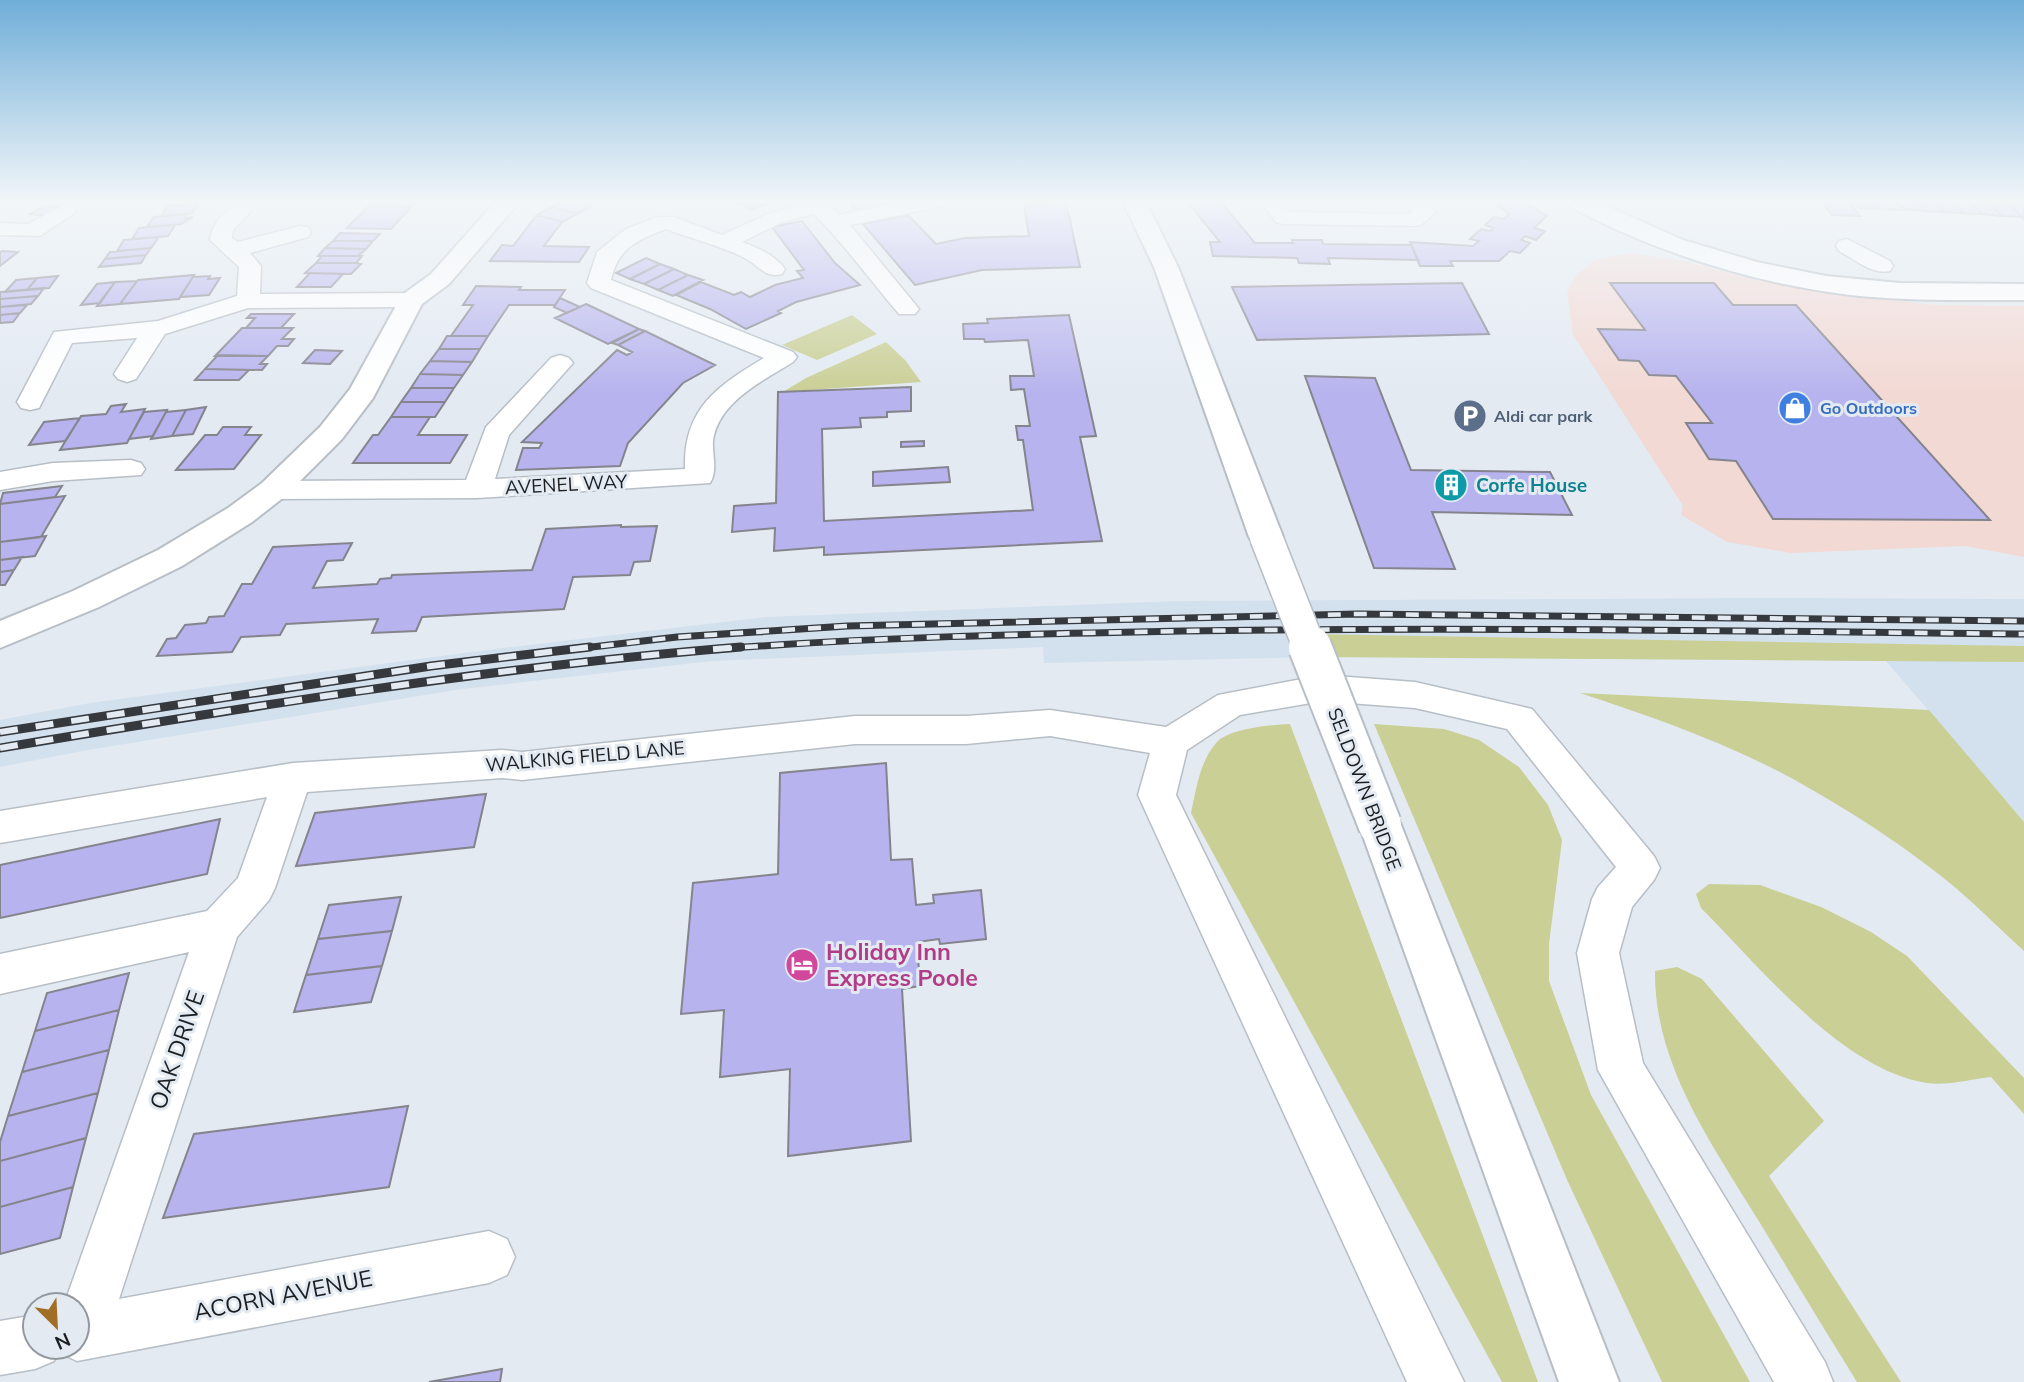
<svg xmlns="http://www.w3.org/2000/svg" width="2024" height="1382" viewBox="0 0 2024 1382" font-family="Mulish,sans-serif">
<rect width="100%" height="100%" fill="#e3eaf2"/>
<path fill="#f3d9d4" d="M1632 253 1684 261 1756 280 1846 295 1937 305 2024 306V557L1965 546 1791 553 1727 542 1681 515 1683 506 1573 335 1567 292 1575 276 1594 260Z"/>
<path fill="#d3e0ee" d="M1761 598 2024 599V822L1886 661 1358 656 1044 663 1043 647 713 661 462 689 82 751 0 767V720L90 703 471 652 766 617 1178 601Z"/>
<path fill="#cacf95" d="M852 315 877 334 817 360 782 345Z
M886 342 906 361 921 382 783 392 806 378Z
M1304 634 2024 646V662L1313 657Z
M1580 693 1929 710 2024 822V951C2002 931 1980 909 1957 889 1908 848 1849 810 1793 779 1725 742 1652 717 1580 693Z
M1290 724 1538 1382H1502L1191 813C1196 790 1200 760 1217 742 1231 728 1271 725 1290 724Z
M1374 724 1444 729 1479 740 1519 767 1548 805 1562 840 1549 944V981L1591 1095 1750 1382H1662L1568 1182Z
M1709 884 1760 885 1821 907 1871 932 1907 956 2024 1078V1114L1991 1077C1972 1079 1947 1086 1927 1083 1842 1070 1760 967 1701 908L1696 894Z
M1677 967 1702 979 1824 1121 1769 1176 1901 1382H1857C1824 1329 1792 1276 1760 1223 1713 1146 1654 1065 1655 971Z"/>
<path fill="#b7b3ee" stroke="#84848d" stroke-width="2" d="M374 200H417L411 207 369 206Z
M564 200H570L592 206 577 214 552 207Z
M748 200H778L751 210 739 203Z
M859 200H887L890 204 857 211 849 202Z
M1023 200H1066V202L1024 204Z
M1186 200H1219L1255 243H1293L1292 240H1322L1323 244 1411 245 1418 260 1328 258 1330 264 1299 263 1297 258 1213 256 1210 242H1220Z
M1483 200H1521L1547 216 1534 228 1545 231 1536 240 1525 236 1521 240 1530 243 1520 253 1510 251 1499 261H1450L1453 266H1420L1410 242 1473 246 1479 241 1470 239 1481 229 1490 231 1494 228 1485 225 1494 217 1504 219 1509 214 1493 202Z
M1820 200H1847L1860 216 1832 215Z
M1854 200H1874L1881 209 1860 208Z
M1874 200H1894L1903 210 1881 209Z
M1896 200H1915L1924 211 1905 209Z
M1915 200H1933L1944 212 1924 211Z
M1933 200H1951L1963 213 1944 212Z
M1951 200H1969L1982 214 1963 213Z
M1969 200 1988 202 2002 216 1982 214Z
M1066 202 1080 267 982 270 915 285 863 224 908 215 936 244 965 238 1029 236 1024 204Z
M1988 202 2007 203 2022 217 2002 216Z
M199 203 192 213 161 216 168 206Z
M2007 203 2024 204V219L2022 217Z
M44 206 61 207 48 216 30 214Z
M369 206 411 207 391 229 347 228Z
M552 207 577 214 562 222 537 215Z
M187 214 185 218 193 217 181 224 147 227 154 217Z
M537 215 562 222 544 246 589 247 579 262 490 261 502 245 513 246Z
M802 221 835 263 860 285 796 302 778 311 781 313 746 329 710 309 676 295 701 282 734 295 741 292 750 297 775 285 803 278 797 271 804 270 772 227Z
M175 225 168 236 132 239 139 228Z
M340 233 380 234 373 241H333Z
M159 237 151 248 117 251 124 240Z
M333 241H373L366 249 325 248Z
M151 248 146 255 105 259 110 252Z
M325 248 366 249 358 256H318Z
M0 252 2 251 18 252 0 266Z
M146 255 141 263 99 267 105 259Z
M322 256H362L356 263H316Z
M646 258 660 264 630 279 616 273Z
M316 263H356L361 264 351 274 305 273Z
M660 264 674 269 644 284 630 279Z
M674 269 688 275 658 290 644 284Z
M310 273 343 274 331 287H297Z
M194 275 179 299 120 304 138 280Z
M688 275 703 280 673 296 658 290Z
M58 276 49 288 27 290 37 278Z
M210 276 208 279 220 278 209 295 180 297 193 277Z
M37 278 27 290 5 292 16 280Z
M137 281 120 304 97 306 115 282Z
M115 282 100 303 81 305 97 284Z
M1462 283 1489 334 1257 340 1232 287Z
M1610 283H1714L1733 305H1796L1990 520 1773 519 1736 461 1709 459 1686 423H1712L1676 376 1649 375 1639 361 1619 360 1598 329 1645 330Z
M476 286 521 287 519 290H565L555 305H509L488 336H451L473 305H463Z
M44 288 38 296 0 299V292Z
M38 296 31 304 0 307V299Z
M560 298 580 307 567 313 554 307Z
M586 304 639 329 608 344 555 318Z
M27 305 20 313 0 315V307Z
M20 313 13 322 0 323V315Z
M251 314H294L281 328H246L255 318H247Z
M1069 315 1096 436 1080 437 1102 541 824 555V547L774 551 775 528 732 532 734 506 776 503 778 392 911 387V411L887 412V417L860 418 861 427 822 429 824 521 1033 510 1023 440H1018L1016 426H1030L1024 389 1011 390 1010 376H1034L1028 340 985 342 984 339H964L963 324 988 323 987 319Z
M242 328H293L282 339H294L288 346H277L268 356H215Z
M639 329 645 331 618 345 612 343Z
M645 331 715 365 683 383 628 443 620 466 516 470 523 448H539L542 443 522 442 617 350 627 355 632 352 618 345Z
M447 336H488L480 349H439Z
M439 349H480L472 362 430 361Z
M315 350 342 351 330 364 303 363Z
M218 355 268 356 260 364H267L262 370 205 369Z
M430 361 472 362 463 375 420 374Z
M205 369 249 370 239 380H195Z
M420 374 463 375 454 388H411Z
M1305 376 1375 378 1411 470 1550 472 1572 515 1432 512 1455 569 1374 568Z
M411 388H454L445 402H401Z
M401 402H445L435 417H391Z
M126 404 121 412 145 409 127 443 60 450 81 416 106 414 111 406Z
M206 407 193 434 172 436 186 410Z
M167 410 153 436 129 439 144 412Z
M186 410 172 436 151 439 166 412Z
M391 417H430L418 435H467L450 463H353L373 435H378Z
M80 418 65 441 29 445 44 422Z
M223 427H251L245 435H261L234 469 176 470 205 435H217Z
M924 441V446L901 447V442Z
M948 467 950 482 873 486V472Z
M62 486 55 497 0 504 3 493Z
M65 496 41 537 0 542V504Z
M621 525V527L657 526 650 561 634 562 630 575 573 577 564 609 422 617 416 631 372 633 378 619 286 624 280 635 241 637 232 652 157 656 167 639 176 638 185 625 206 623 209 617 224 616 242 584H252L273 547 352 543 343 560 327 561 313 588 377 584 380 579 391 578 392 575 532 570 546 529Z
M46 536 35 556 0 560V542Z
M22 557 14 570 0 572V560Z
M14 570 5 585H0V572Z
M886 763 891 860 912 859 916 905 934 903 933 895 981 890 986 939 940 944 939 939 917 942 920 986 902 989 911 1141 788 1156 790 1069 720 1077 724 1010 681 1014 693 883 778 874 780 773Z
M486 794 474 847 296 866 315 813Z
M220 819 207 874 0 918V865Z
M401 897 392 931 318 939 329 905Z
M392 931 382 966 306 975 318 939Z
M382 966 371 1002 294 1012 306 975Z
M129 973 119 1010 35 1031 47 993Z
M119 1010 109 1050 22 1072 35 1031Z
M109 1050 98 1093 8 1116 22 1072Z
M98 1093 86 1138 0 1161V1142L8 1116Z
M408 1106 389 1187 163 1218 194 1134Z
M86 1138 73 1187 0 1207V1161Z
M73 1187 60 1238 0 1254V1207Z
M502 1369 500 1382H429Z"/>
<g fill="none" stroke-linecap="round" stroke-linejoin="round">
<defs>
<path id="minor" d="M802 200 827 202 839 215 910 200H953L943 206 850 225 915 304 919 309 915 314H899C870 280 845 245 814 214L782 222 742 242C758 248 775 255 785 269L782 274C766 278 761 268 748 260 729 248 689 238 666 229 637 240 618 248 611 280L793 352 797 357 793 362C764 380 718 402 713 441 712 454 718 471 710 483L477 498 273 499 263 496 258 490 263 484 273 481 466 480 486 427 551 358 560 355 569 358 573 363 509 435 495 479 685 469C683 409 717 386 764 358L591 288 587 283 597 252 626 229 658 217H674L722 235 768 214 804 204Z
M1259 200H1280L1289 212 1410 214 1413 212 1401 200H1424L1436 212 1422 224 1415 226 1283 224 1276 222Z
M66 204 73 206 76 210 73 214 40 236 0 235V223L28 224Z
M241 205 248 207 251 211 233 230 232 238 238 242 300 226 308 227 311 232 308 237 250 253 261 266 260 294 411 293 419 295 423 300 419 305 411 307 248 308 165 334 136 379 127 382 118 379 114 374 137 338 72 343 39 408 30 410 21 408 17 402 54 332 158 321 237 296 239 267 210 240C212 224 224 209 241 205Z
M1847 239 1890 261 1893 266 1890 271C1872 275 1854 259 1839 251L1836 246 1839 241Z
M131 460 141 463 145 469 141 475 53 481 0 490V472L53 463Z
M1323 675 1415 682 1532 709 1654 856 1660 868 1654 880 1632 907 1619 953 1643 1063 1825 1362 1833 1382H1774L1598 1070 1577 953 1592 899 1598 887 1616 867 1507 729 1415 708 1323 701 1240 715 1187 750 1176 795 1464 1382H1407L1138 795 1150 753 1050 736 966 744H855L522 780 502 778 307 792 275 888 269 900 237 937 119 1299 489 1231 507 1239 515 1257 507 1275 489 1283 77 1361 58 1352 54 1361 35 1369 0 1375V1321L35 1315V1347H77V1305H64L189 952 0 994V954L207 911 238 878 267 797 0 843V811L293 763 502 750 522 752 855 716H966L1050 710 1166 727 1218 695Z"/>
<path id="tertiary" d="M497 200H521L449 284 422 304 373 398 342 439 284 497 252 522 182 566 99 607 0 648V621L73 591 158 550 228 508 262 483 320 427 350 389 402 295 431 274Z
M1122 200H1145L1178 267 1283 537 1278 545 1266 548 1254 545 1249 537 1154 267Z
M1564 200H1593L1683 240 1757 262 1826 276 1900 283 2024 284V300C1969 300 1914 301 1859 296 1758 285 1656 253 1567 205Z
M1380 808 1395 813 1401 825 1619 1382H1559L1359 825 1365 813Z"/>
</defs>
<use href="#minor" stroke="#b7bec6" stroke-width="3"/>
<use href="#tertiary" stroke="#b7bec6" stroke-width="4"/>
<use href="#minor" fill="#fff" fill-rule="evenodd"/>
<use href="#tertiary" fill="#fff" fill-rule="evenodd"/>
<defs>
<path id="rail-far1" d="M575 649 677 637 847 626 1358 614 2024 621
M719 649C874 637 1029 634 1184 631 1464 627 1744 631 2024 634"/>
<path id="rail" d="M0 732 431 666 590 647
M0 748C246 707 492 667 741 647"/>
</defs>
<use href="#rail-far1" stroke="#35383c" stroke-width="7"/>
<use href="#rail" stroke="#35383c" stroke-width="9"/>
<use href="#rail-far1" stroke="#e3eaf2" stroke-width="4.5" stroke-dasharray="13" stroke-linecap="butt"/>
<use href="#rail" stroke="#e3eaf2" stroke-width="6" stroke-dasharray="18" stroke-linecap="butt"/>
<defs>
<path id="tertiary-bridge-far1" d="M1266 537 1310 649"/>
<path id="tertiary-bridge" d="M1310 647 1380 825"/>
</defs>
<use href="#tertiary-bridge-far1" stroke="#b7bec6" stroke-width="35" stroke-linecap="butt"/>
<use href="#tertiary-bridge" stroke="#b7bec6" stroke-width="46" stroke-linecap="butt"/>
<use href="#tertiary-bridge-far1" stroke="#fff" stroke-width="32"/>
<use href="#tertiary-bridge" stroke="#fff" stroke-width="42"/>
</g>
<linearGradient id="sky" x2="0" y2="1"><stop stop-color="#70aed8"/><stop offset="0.51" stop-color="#f2f6f9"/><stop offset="1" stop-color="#f2f6f9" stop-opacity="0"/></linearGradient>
<rect width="2024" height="394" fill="url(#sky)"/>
<defs>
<symbol id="shop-disc" viewBox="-11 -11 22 22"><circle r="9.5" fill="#3f7fe0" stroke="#e3eaf2"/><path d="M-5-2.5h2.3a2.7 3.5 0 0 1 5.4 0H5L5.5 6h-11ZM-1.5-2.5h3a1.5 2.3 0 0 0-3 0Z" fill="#fff"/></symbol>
<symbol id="parking-disc" viewBox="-11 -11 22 22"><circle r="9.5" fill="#5c6f8a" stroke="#e3eaf2"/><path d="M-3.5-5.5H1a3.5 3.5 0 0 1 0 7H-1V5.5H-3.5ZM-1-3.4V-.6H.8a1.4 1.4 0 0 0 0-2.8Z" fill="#fff"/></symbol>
<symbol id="building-disc" viewBox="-11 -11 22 22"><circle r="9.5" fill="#0f9aa8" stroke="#e3eaf2"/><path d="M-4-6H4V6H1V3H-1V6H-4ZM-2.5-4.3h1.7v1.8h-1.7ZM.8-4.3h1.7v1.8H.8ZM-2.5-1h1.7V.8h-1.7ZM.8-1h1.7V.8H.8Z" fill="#fff"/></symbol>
<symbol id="hotel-disc" viewBox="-11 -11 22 22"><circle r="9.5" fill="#d1479c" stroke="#e3eaf2"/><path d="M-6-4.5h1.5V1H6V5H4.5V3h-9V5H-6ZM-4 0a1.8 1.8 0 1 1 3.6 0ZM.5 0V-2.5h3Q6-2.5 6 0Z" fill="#fff"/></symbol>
</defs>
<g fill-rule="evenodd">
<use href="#shop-disc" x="1776" y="389" width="38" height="38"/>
<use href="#parking-disc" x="1451" y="397" width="38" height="38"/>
<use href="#building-disc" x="1432" y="466" width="38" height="38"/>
<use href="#hotel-disc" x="783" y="946" width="38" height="38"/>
</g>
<g text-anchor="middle" stroke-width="6" stroke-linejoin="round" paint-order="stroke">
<g font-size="16" font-weight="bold" fill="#366cbe" stroke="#e3eaf2" text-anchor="start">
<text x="1820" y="414">Go Outdoors</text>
</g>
<g font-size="16" font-weight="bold" fill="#4e5e75" stroke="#e3eaf2" text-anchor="start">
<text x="1494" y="422">Aldi car park</text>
</g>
<g font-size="19" fill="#1c1f22" stroke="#e3eaf2">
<text transform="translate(566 484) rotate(-3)" y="7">AVENEL WAY</text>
<text transform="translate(585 756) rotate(-5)" y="7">WALKING FIELD LANE</text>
<text transform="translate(1365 789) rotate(69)" y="7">SELDOWN BRIDGE</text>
</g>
<g font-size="19" font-weight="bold" fill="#0d838f" stroke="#e3eaf2" text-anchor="start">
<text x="1476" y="492">Corfe House</text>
</g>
<g font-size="23" font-weight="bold" fill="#b23c85" stroke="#e3eaf2" text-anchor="start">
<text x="826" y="960">Holiday Inn<tspan x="826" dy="26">Express Poole</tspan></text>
</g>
<g font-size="23" fill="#1c1f22" stroke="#e3eaf2">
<text transform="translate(177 1050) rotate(-71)" y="8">OAK DRIVE</text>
<text transform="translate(283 1295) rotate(-11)" y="8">ACORN AVENUE</text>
</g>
</g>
<g transform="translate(56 1326) rotate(156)"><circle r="33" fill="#e3eaf2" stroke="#93999f" stroke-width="2"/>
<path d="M0-5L12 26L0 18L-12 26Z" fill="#a26e26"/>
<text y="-10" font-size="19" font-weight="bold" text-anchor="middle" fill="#1c1f22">N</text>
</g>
</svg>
